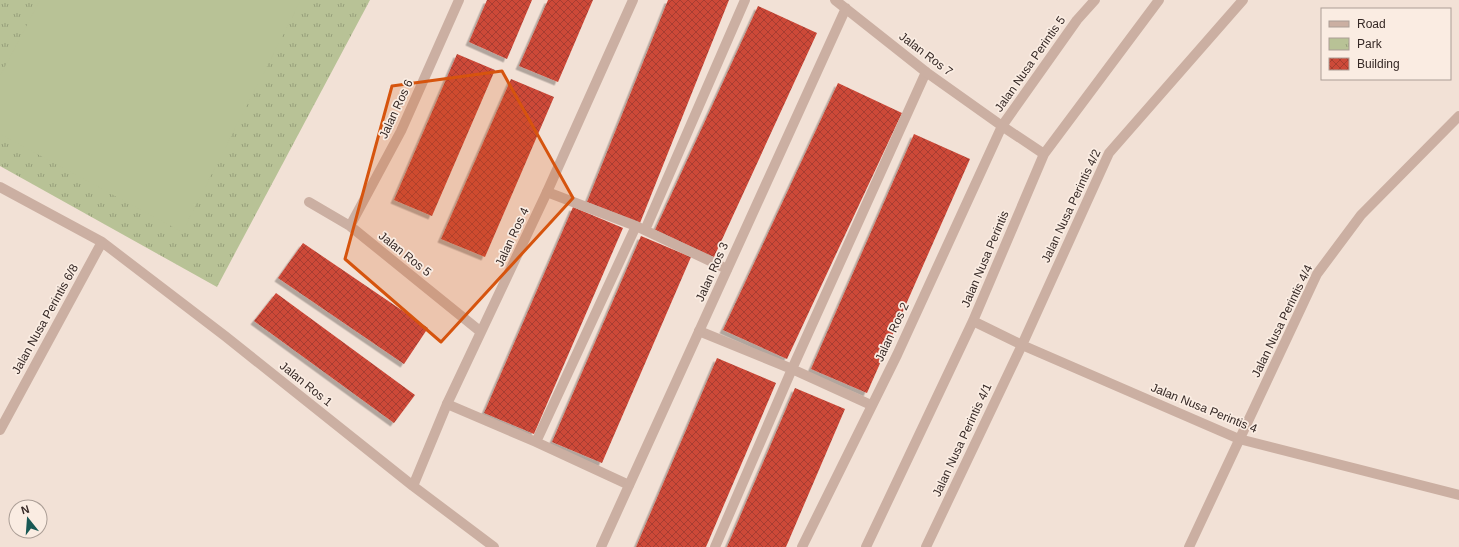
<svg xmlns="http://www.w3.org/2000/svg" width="1459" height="547" viewBox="0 0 1459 547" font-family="Helvetica,sans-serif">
<defs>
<pattern id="park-tufts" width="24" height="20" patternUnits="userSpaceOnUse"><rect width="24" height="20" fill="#b8c296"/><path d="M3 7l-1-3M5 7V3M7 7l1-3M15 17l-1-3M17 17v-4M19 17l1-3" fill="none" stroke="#969e7a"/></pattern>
<pattern id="building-cross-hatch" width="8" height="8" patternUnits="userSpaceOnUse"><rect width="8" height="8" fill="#cd4a39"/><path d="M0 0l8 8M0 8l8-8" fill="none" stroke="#a73e30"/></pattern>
<filter id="shadow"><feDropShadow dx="-3.5" dy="3.5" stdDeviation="0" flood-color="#0004"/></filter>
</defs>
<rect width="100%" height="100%" fill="#f2e1d6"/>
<path fill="url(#park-tufts)" d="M0 0H370L217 287 0 166Z"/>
<path fill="#b8c296" d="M40 0H301L182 232 0 134V76Z"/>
<path fill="url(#building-cross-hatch)" filter="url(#shadow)" d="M487 0H532L507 59 469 42Z
M548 0H593L558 82 519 66Z
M668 0H729L640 223 587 202Z
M758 6 817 33 714 257 655 230Z
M457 54 495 70 432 216 394 200Z
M511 79 554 97 485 257 441 239Z
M838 83 902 113 787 359 723 330Z
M914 134 970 159 867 393 811 369Z
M573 207 623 228 534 434 484 413Z
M641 236 691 257 602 463 552 442Z
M303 243 428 328 404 364 278 278Z
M276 293 415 395 394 423 254 321Z
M717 358 776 383 706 547H636Z
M795 388 845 409 786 547H727Z"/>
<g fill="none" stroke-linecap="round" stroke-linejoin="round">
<path stroke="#cbafa2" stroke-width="10" d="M547 192 636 226 727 269
M645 230 745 0
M699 331 792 369 871 405
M447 404 536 442 629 485
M536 442 636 226
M715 547 792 369 926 72"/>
<path stroke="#cbafa2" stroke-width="10" d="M835 0 926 72 1002 126 1044 154
M0 187 102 242 225 336 413 486 494 547
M309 202 350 226 481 332
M350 226 401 131 459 0
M973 321 1022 345 1239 439 1459 495
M0 430 102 242
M413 486 447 404 547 192 633 0
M601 547 846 8
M802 547 897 355 1002 126 1077 20 1095 0
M866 547 973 321 1044 154 1159 0
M926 547 1022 345 1109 153 1243 0
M1189 547 1317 274 1361 215 1459 116"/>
</g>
<path fill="#d6540e" fill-opacity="0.2" stroke="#d6540e" stroke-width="3" stroke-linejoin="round" d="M502 71 573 198 441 342 345 259 392 86Z"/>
<g text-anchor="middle" stroke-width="3.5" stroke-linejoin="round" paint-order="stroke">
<g font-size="12" fill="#352825" stroke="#faece2">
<text transform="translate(926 54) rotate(37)" y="4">Jalan Ros 7</text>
<text transform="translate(1030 64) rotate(-55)" y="4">Jalan Nusa Perintis 5</text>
<text transform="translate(396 109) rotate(-65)" y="4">Jalan Ros 6</text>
<text transform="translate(1071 206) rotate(-65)" y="4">Jalan Nusa Perintis 4/2</text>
<text transform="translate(512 237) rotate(-65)" y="4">Jalan Ros 4</text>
<text transform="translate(405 254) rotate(39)" y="4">Jalan Ros 5</text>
<text transform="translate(985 259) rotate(-67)" y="4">Jalan Nusa Perintis</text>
<text transform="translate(712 272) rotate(-66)" y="4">Jalan Ros 3</text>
<text transform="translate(45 319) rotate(-61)" y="4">Jalan Nusa Perintis 6/8</text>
<text transform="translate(1282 321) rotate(-64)" y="4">Jalan Nusa Perintis 4/4</text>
<text transform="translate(892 332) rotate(-65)" y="4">Jalan Ros 2</text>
<text transform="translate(306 384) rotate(39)" y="4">Jalan Ros 1</text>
<text transform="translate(1204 408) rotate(22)" y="4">Jalan Nusa Perintis 4</text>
<text transform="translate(962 440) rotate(-65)" y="4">Jalan Nusa Perintis 4/1</text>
</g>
</g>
<rect x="1321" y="8" width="130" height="72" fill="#faece2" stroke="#ab9e96"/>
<rect x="1329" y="21" width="20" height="6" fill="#cbafa2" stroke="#ab9e96"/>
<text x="1357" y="28" font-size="12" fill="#352825">Road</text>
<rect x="1329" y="38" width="20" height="12" fill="url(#park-tufts)" stroke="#ab9e96"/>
<text x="1357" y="48" font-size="12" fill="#352825">Park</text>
<rect x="1329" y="58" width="20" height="12" fill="url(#building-cross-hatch)" stroke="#ab9e96"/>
<text x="1357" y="68" font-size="12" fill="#352825">Building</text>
<g transform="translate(28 519) rotate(343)"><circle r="19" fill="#faece2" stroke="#ab9e96"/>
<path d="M0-3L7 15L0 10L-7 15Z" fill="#185854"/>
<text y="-6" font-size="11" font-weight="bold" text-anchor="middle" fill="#352825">N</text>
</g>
</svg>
